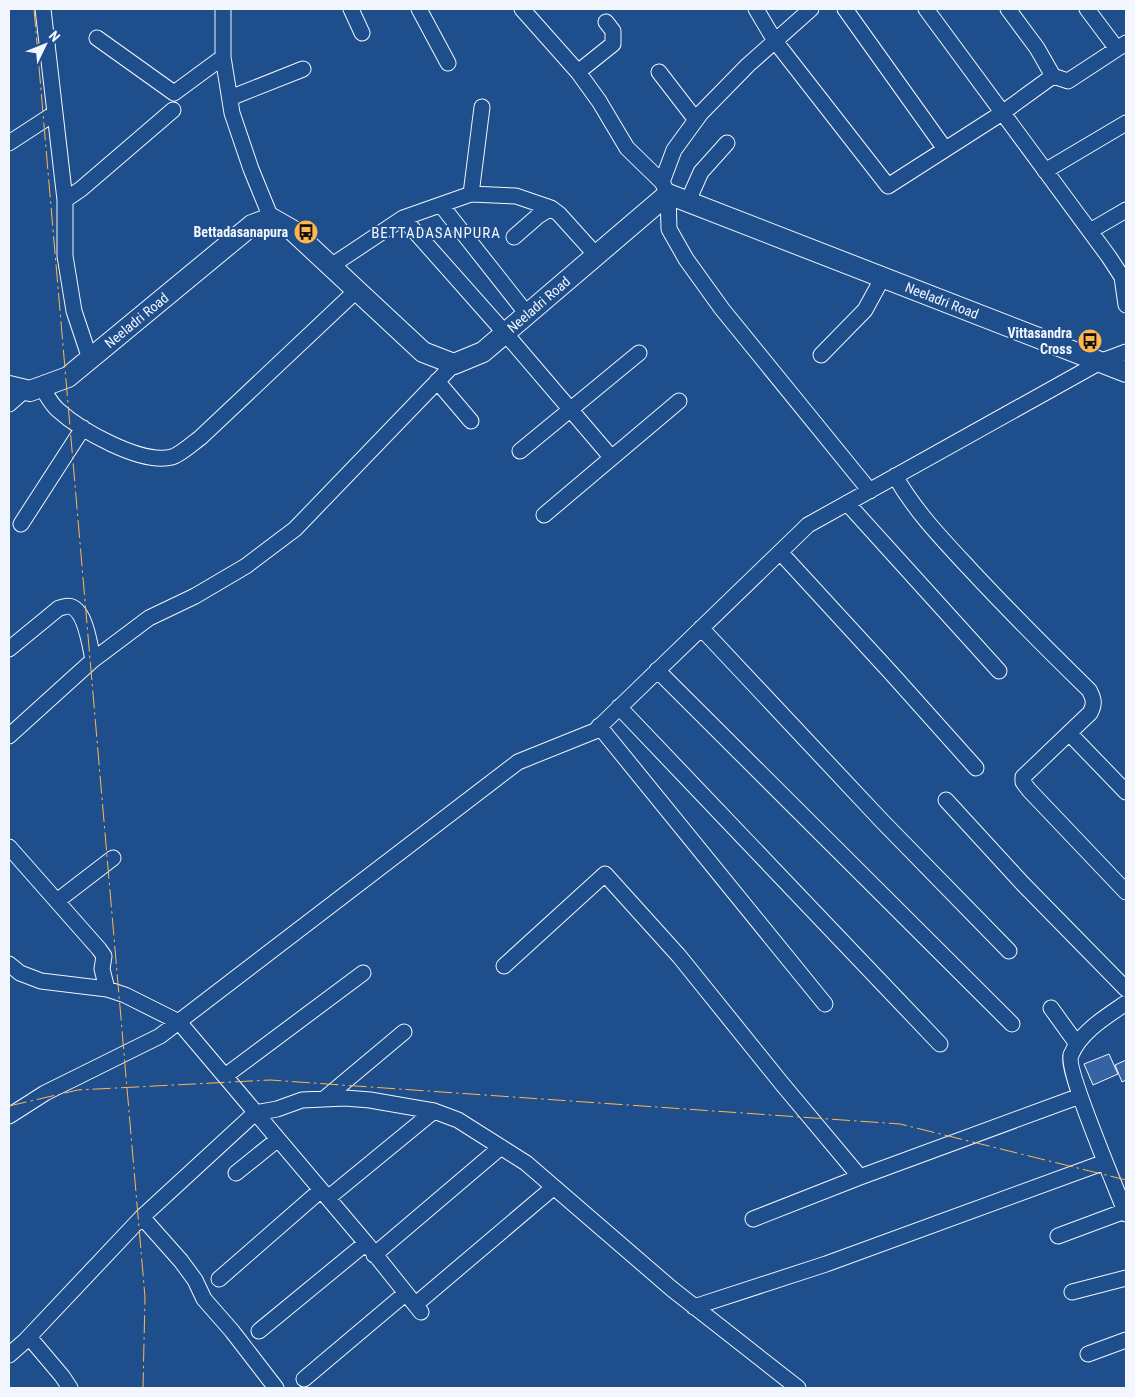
<svg xmlns="http://www.w3.org/2000/svg" width="1135" height="1397" viewBox="0 0 1135 1397" font-family="'Roboto Condensed',sans-serif">
<rect width="100%" height="100%" fill="#1f4e8c"/>
<path fill="#3563a3" stroke="#f2f6ff" d="M1109 1054 1118 1074 1093 1085 1084 1064Z
M1126 1060V1080L1122 1082 1115 1065Z"/>
<g fill="none" stroke-linecap="round" stroke-linejoin="round">
<defs>
<path id="minor" d="M43 9 65 200V256L74 311 90 359
M223 9V57L232 113 251 169 271 218
M351 9 362 33
M419 9 448 63
M522 9 578 72 599 101 627 148 662 182 668 194 669 229 686 259 722 309 870 491
M756 9 775 41 888 186 1002 113 1053 76 1037 48 1008 9
M845 9 945 149
M926 9 1109 257 1122 277 1126 305
M1087 9 1117 49
M97 38 174 93 223 57
M578 72 613 44V31L606 22
M659 72 696 120
M1053 76 1068 81 1126 43
M230 98 303 69
M9 143 55 113
M1045 171 1126 123
M662 182 674 150 701 113 748 65 811 9
M471 194 482 107
M65 200 81 189 173 110
M688 201 701 172 727 143
M441 205 527 314
M403 218 471 194 516 196 551 208 559 214 596 255
M1090 231 1126 210
M514 237 538 216 551 208
M331 266 403 218 505 333 611 457
M821 355 865 310 883 277
M437 381 471 421
M42 388C47 395 51 404 58 410 80 430 141 465 172 457 180 455 193 443 200 438L357 290
M9 404 25 390
M520 451 639 353
M895 476C915 511 942 539 969 568 1008 610 1048 650 1089 690 1094 699 1095 704 1090 713L1023 777V782L1029 790 1126 892
M847 503 999 671
M544 515 679 401
M21 524 83 428
M780 552 892 674 976 768
M701 628 882 821 1009 951
M9 649 59 608C64 607 68 605 72 607 86 613 90 646 93 660
M657 670 1012 1024
M619 707 940 1044
M599 726 825 1004
M1069 733 1126 792
M9 736 93 660 149 618 195 596 246 566 295 529 454 364
M946 800 1023 884 1126 989
M9 847 99 949 104 956 102 969 107 989
M57 901 113 858
M9 964 20 973 41 981 107 989 125 995 179 1022 366 1243 421 1312
M504 966 605 874 679 956 783 1085 860 1177
M1126 1003C1107 1016 1080 1032 1071 1055 1065 1069 1118 1192 1126 1214
M1051 1008 1077 1044
M225 1076 363 973
M324 1099 404 1032
M9 1116 45 1093 160 1036 518 762 595 731 808 525 1102 361 1126 352
M236 1173 277 1140
M328 1198 434 1111
M142 1217 181 1261 195 1280 204 1299 232 1331 276 1388
M753 1219 860 1177 1080 1096
M1058 1236 1125 1211
M374 1255 501 1147
M219 1279 321 1190
M1072 1292 1126 1278
M416 1304 554 1187
M694 1307 826 1264 1105 1162
M259 1331 366 1243
M29 1337 62 1376 70 1388
M1088 1354 1126 1340
M9 1355 25 1341 142 1217 255 1113 277 1109 302 1100 345 1098 370 1100 422 1109 434 1111 458 1120 526 1163 672 1289 798 1388
M304 1379 406 1293"/>
<g id="major">
<path id="s1" d="M9 386 30 391 68 377 252 225 271 218 292 230 423 352 454 364 483 352 668 194 1126 372"/>
</g>
</defs>
<use href="#minor" stroke="#f2f6ff" stroke-width="17"/>
<use href="#major" stroke="#f2f6ff" stroke-width="22"/>
<use href="#minor" stroke="#1f4e8c" stroke-width="15"/>
<use href="#major" stroke="#1f4e8c" stroke-width="20"/>
<path stroke="#ffb74d" stroke-width="1" stroke-dasharray="18 4 2.5 4" stroke-linecap="butt" d="M34 9 145 1297 143 1388
M9 1106 78 1090 270 1080 900 1124 1126 1180"/>
</g>
<defs>
<symbol id="bus-disc" viewBox="-11 -11 22 22"><circle r="9.5" fill="#ffb74d" stroke="#1f4e8c"/><path d="M-5-6H5V4H4V6H2V4H-2V6H-4V4H-5ZM-3.5-4V0h7V-4ZM-3.5 1.2v1.5H-2V1.2ZM2 1.2v1.5H3.5V1.2Z" fill="#111"/></symbol>
</defs>
<g fill-rule="evenodd">
<use href="#bus-disc" x="292" y="218" width="28" height="28"/>
<use href="#bus-disc" x="1076" y="327" width="28" height="28"/>
</g>
<g text-anchor="middle" stroke-width="4" stroke-linejoin="round" paint-order="stroke">
<g font-size="14" font-weight="bold" fill="#f2f6ff" stroke="#1f4e8c" text-anchor="end">
<text x="288" y="237">Bettadasanapura</text>
<text x="1072" y="338">Vittasandra<tspan x="1072" dy="16">Cross</tspan></text>
</g>
<g font-size="14" fill="#f2f6ff" stroke="#1f4e8c">
<text dy="5" stroke="none"><textPath href="#s1" startOffset="1126">Neeladri Road</textPath></text>
<text dy="5" stroke="none"><textPath href="#s1" startOffset="662">Neeladri Road</textPath></text>
<text dy="5" stroke="none"><textPath href="#s1" startOffset="151">Neeladri Road</textPath></text>
</g>
<g font-size="15" letter-spacing="1" fill="#f2f6ff" stroke="#1f4e8c">
<text x="436" y="238">BETTADASANPURA</text>
</g>
</g>
<rect width="1135" height="1397" fill="none" stroke="#f2f6ff" stroke-width="20"/>
<g transform="translate(45 45) rotate(47)" stroke="#1f4e8c" stroke-width="4" paint-order="stroke">
<path d="M0-4L9 19L0 12L-9 19Z" fill="#f2f6ff"/>
<text y="-8" font-size="14" font-weight="bold" text-anchor="middle" fill="#f2f6ff">N</text>
</g>
</svg>
